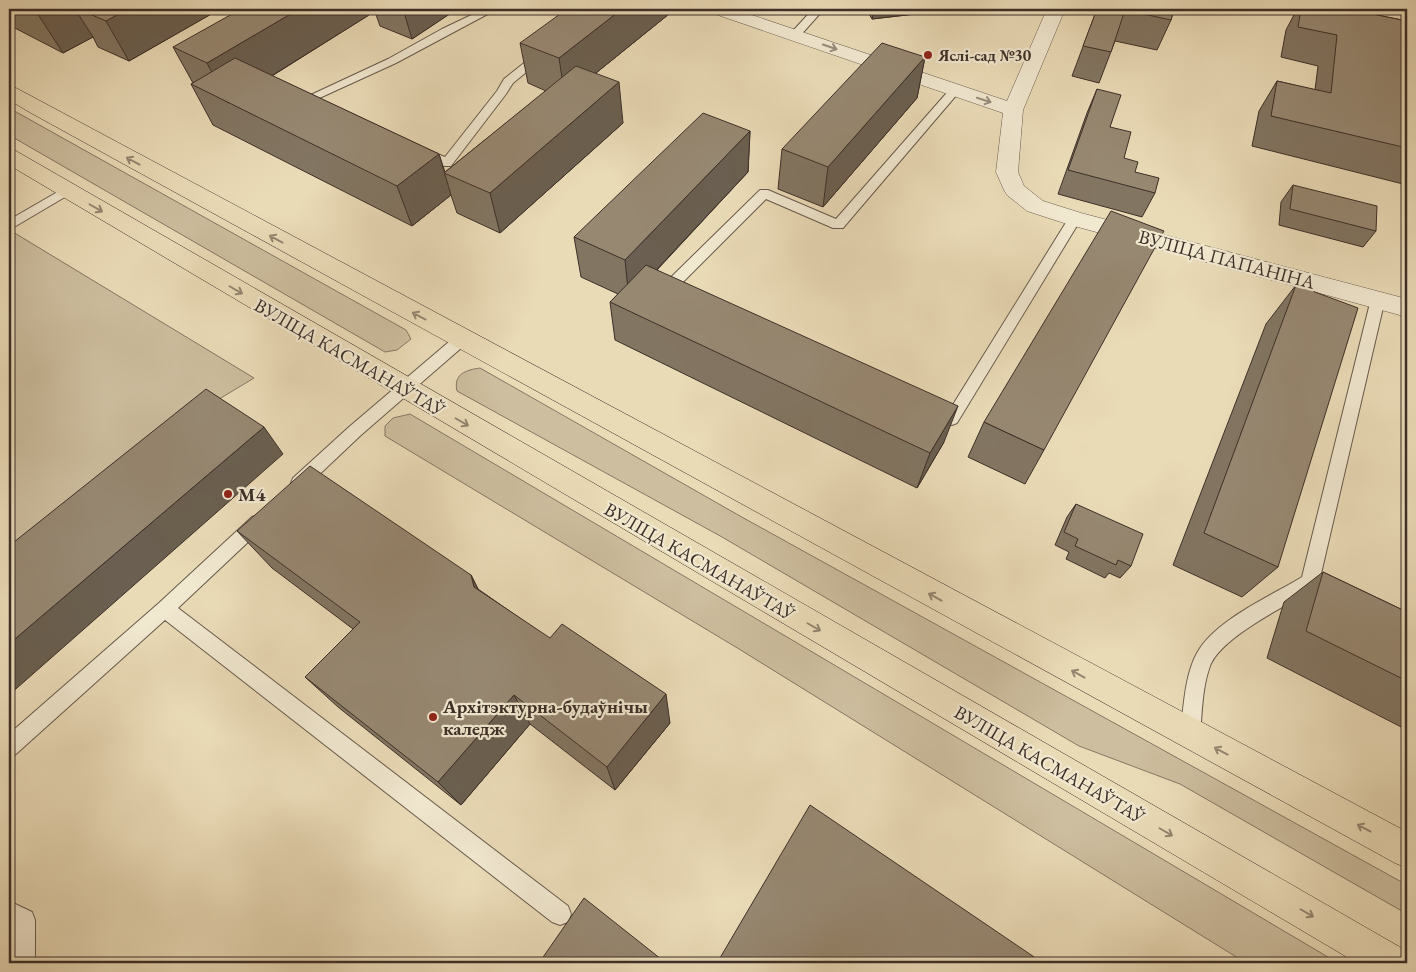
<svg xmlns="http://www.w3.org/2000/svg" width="1416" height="972" viewBox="0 0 1416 972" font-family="'EB Garamond',serif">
<rect width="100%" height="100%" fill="#eadbb7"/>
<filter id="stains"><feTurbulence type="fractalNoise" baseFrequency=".004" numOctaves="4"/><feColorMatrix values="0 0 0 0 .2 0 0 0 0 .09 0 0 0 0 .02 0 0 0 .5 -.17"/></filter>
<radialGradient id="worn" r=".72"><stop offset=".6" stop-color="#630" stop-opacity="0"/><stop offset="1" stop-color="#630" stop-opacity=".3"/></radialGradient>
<path fill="#cdbe9f" stroke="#857664" d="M9 108 406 330 411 339 397 350 385 352 9 135Z
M13 232 254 378 211 404 9 566V235Z
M480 368 740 516 1407 885V914L1180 784 1079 746 722 537 457 391C453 374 466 370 480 368Z
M410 414 1338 963H1246L739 649 385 436V426L393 418Z"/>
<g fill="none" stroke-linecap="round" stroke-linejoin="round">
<defs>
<path id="lane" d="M484 9H497L396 63 315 100 322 105 320 107H312L300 100 388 59 442 29Z
M813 9H824L799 37H791L790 35 791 33Z
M542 51 547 54 546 56 513 83 506 94 451 166H443L418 155 416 152 422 148 445 157 497 91 504 79 538 52Z
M955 87 959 88 961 90 959 92 843 228H833L766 199 675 290 677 294 675 298 670 299 660 296 658 292 660 288 760 190H768L836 219 951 88Z
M66 187 70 188 72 191 70 194 9 230V220Z
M1075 215 1081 219 957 423 952 425 931 416 928 412 931 408 936 406 949 411 1070 216Z
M1378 294 1383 295 1385 299 1320 578 1336 585 1339 591 1336 597 1330 599 1311 591C1285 606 1220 638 1210 666 1202 688 1202 713 1200 735L1197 742 1190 745 1183 742 1180 735C1184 708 1184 677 1197 653 1215 620 1271 596 1302 577L1371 299 1373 295Z
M462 334 467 335 469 339 467 343 361 435 305 488 299 490 293 488 291 483 293 478 349 427 457 335Z
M258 515 264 517 266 522 264 527 178 608 568 906 571 914 568 922 560 925 552 922 165 620 16 754 9 757V734L159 603 252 517Z
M9 901 32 912 35 920V963H13V926L9 924Z"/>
<path id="street" d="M709 9H734L1007 101 1047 9H1065L1023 110 1018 172 1024 186 1043 201 1081 213 1407 299V317L1067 224 1027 211 1007 195 1004 190 996 172 1003 113 712 13Z"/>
<path id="primary" d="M9 86 16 88 1407 832V868L1395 863 31 113 9 100Z
M9 150 16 151 1405 950 1407 963H1357L9 165Z"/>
</defs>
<use href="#lane" stroke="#685a4c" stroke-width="2"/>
<use href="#street" stroke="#685a4c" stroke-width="1"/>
<use href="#primary" stroke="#3d2f28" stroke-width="1"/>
<use href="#lane" fill="#f1e8d0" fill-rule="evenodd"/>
<use href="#street" fill="#f1e8d0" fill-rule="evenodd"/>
<use href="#primary" fill="#eadbb7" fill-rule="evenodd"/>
</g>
<path fill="#827562" stroke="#3d2f28" d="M9 9H220L129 61 98 47 93 37 63 53 9 25Z
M374 9H457L412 39 380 26Z
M866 9H917L915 14 872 19Z
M1097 9H1174L1171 20 1157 50 1115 41 1099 83 1072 76Z
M1297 9H1353L1352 10 1407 21V185L1252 146 1259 111 1277 81 1315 90 1318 66 1281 57 1286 30Z
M674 10 596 73 623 123 500 233 457 213 451 195 412 226 213 125 191 84 193 83 173 47 369 15 272 76 439 154 445 172 546 91 528 83 520 43Z
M925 57 917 98 823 207 778 189 782 149Z
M1097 89 1110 127 1124 158 1135 172 1155 193 1142 217 1058 194 1087 113Z
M750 131 748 172 657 270 944 442 917 488 615 340 610 302 618 294 581 277 574 237Z
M1293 185 1376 231 1363 247 1279 225 1281 202Z
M1296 285 1278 567 1242 597 1173 565 1266 324Z
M984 422 1044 450 1025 484 968 457Z
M1076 504 1131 566 1120 578 1109 573 1105 578 1066 559 1069 552 1055 545 1067 517Z
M237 531 471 575 478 589 670 723 615 790 530 724 461 805 338 707 305 677 353 629 272 568Z
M1323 572 1407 612V730L1267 658 1284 602Z"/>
<path fill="#6a5f50" stroke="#3d2f28" d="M45 9H75L93 37 63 53 37 13Z
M128 9H220L129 61 106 21Z
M299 9H366L369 15 228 103 227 102 207 63Z
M403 9H457L412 39Z
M622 9H674V10L565 98 559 58Z
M874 9H917L915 14 872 19Z
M925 57 917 98 823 207 828 167Z
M619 82 623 123 500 233 490 193Z
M750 131 748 172 629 299 625 260Z
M439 154 451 195 412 226 397 186Z
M958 406 944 442 917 488 930 453Z
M264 427 283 454 9 695V644Z
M471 575 489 611 474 587Z
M666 694 670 723 615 790 607 767Z
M514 695 530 724 461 805 438 782Z"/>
<path fill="#978872" stroke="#3d2f28" d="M29 9H45L37 13Z
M78 9H128L106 21Z
M241 9H299L207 63 173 47Z
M567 9H622L559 58 520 43Z
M1097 9H1174L1171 20 1125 10 1111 52 1083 46Z
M1301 9H1347L1407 21V148L1271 116 1277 81 1331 93 1337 35 1298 27Z
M882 43 925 57 828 167 782 149Z
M235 58 439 154 397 186 191 84Z
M576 66 619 82 490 193 444 173Z
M1097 89 1121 95 1110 127 1131 132 1124 158 1138 162 1135 172 1159 178 1155 193 1068 170Z
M703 113 750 131 625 260 574 237Z
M1293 185 1377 206 1376 231 1290 209Z
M1111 211 1164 231 1044 450 984 422Z
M646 265 958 406 930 453 610 302Z
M1296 285 1358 308 1278 567 1204 533Z
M206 389 264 427 9 644V546Z
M310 466 471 575 474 587 550 638 562 624 666 694 607 767 514 695 438 782 305 677 360 622 237 531Z
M1076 504 1143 534 1131 566 1118 560 1116 565 1075 546 1078 539 1064 532Z
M1323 572 1407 612V681L1306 631Z
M810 805 1043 963H717Z
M584 898 666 963H539Z"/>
<defs><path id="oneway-shaft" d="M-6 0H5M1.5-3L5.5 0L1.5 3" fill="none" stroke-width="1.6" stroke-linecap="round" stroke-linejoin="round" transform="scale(1.25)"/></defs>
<g stroke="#978c7c">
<use href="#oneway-shaft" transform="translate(830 47) rotate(19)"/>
<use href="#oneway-shaft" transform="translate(984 100) rotate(18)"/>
</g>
<g stroke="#948570">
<use href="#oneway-shaft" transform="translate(133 161) rotate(-152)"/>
<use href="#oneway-shaft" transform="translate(96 208) rotate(30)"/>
<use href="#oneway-shaft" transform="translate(276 239) rotate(-152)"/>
<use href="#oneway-shaft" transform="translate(236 290) rotate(30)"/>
<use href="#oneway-shaft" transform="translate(419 316) rotate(-152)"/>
<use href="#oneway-shaft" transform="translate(462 422) rotate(30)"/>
<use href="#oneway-shaft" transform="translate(935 597) rotate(-151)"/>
<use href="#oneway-shaft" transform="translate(814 627) rotate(30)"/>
<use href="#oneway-shaft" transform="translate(1078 674) rotate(-151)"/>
<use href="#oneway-shaft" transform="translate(1221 751) rotate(-152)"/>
<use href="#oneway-shaft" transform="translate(1364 828) rotate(-152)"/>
<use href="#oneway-shaft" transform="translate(1166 832) rotate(30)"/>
<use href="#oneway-shaft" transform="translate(1307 913) rotate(30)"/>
</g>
<g fill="#8f2418" stroke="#f1e8d0" stroke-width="2">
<circle cx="928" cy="55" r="5"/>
<circle cx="228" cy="494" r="5"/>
<circle cx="433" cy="717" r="5"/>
</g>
<g text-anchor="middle" stroke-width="4.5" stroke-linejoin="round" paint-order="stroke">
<g font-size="16" font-weight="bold" fill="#3d2f28" stroke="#f1e8d0" text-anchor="start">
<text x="938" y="61">Яслі-сад №30</text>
</g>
<g font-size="19" fill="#3d2f28" stroke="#f1e8d0">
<text transform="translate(1227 259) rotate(15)" y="7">ВУЛІЦА ПАПАНІНА</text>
<text transform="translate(350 357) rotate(30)" y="7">ВУЛІЦА КАСМАНАЎТАЎ</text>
<text transform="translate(700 561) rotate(30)" y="7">ВУЛІЦА КАСМАНАЎТАЎ</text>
<text transform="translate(1050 764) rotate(30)" y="7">ВУЛІЦА КАСМАНАЎТАЎ</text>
</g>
<g font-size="19" font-weight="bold" fill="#3d2f28" stroke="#f1e8d0" text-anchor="start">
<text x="238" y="501">M4</text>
<text x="443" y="713">Архітэктурна-будаўнічы<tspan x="443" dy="22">каледж</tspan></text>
</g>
</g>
<rect width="1416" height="972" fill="none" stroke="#eadbb7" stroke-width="30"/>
<rect x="10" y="10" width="1396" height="952" fill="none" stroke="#3d2f28" stroke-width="2.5"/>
<rect x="15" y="15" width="1386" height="942" fill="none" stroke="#3d2f28"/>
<rect width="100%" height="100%" filter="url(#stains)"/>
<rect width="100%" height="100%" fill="url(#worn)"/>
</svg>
